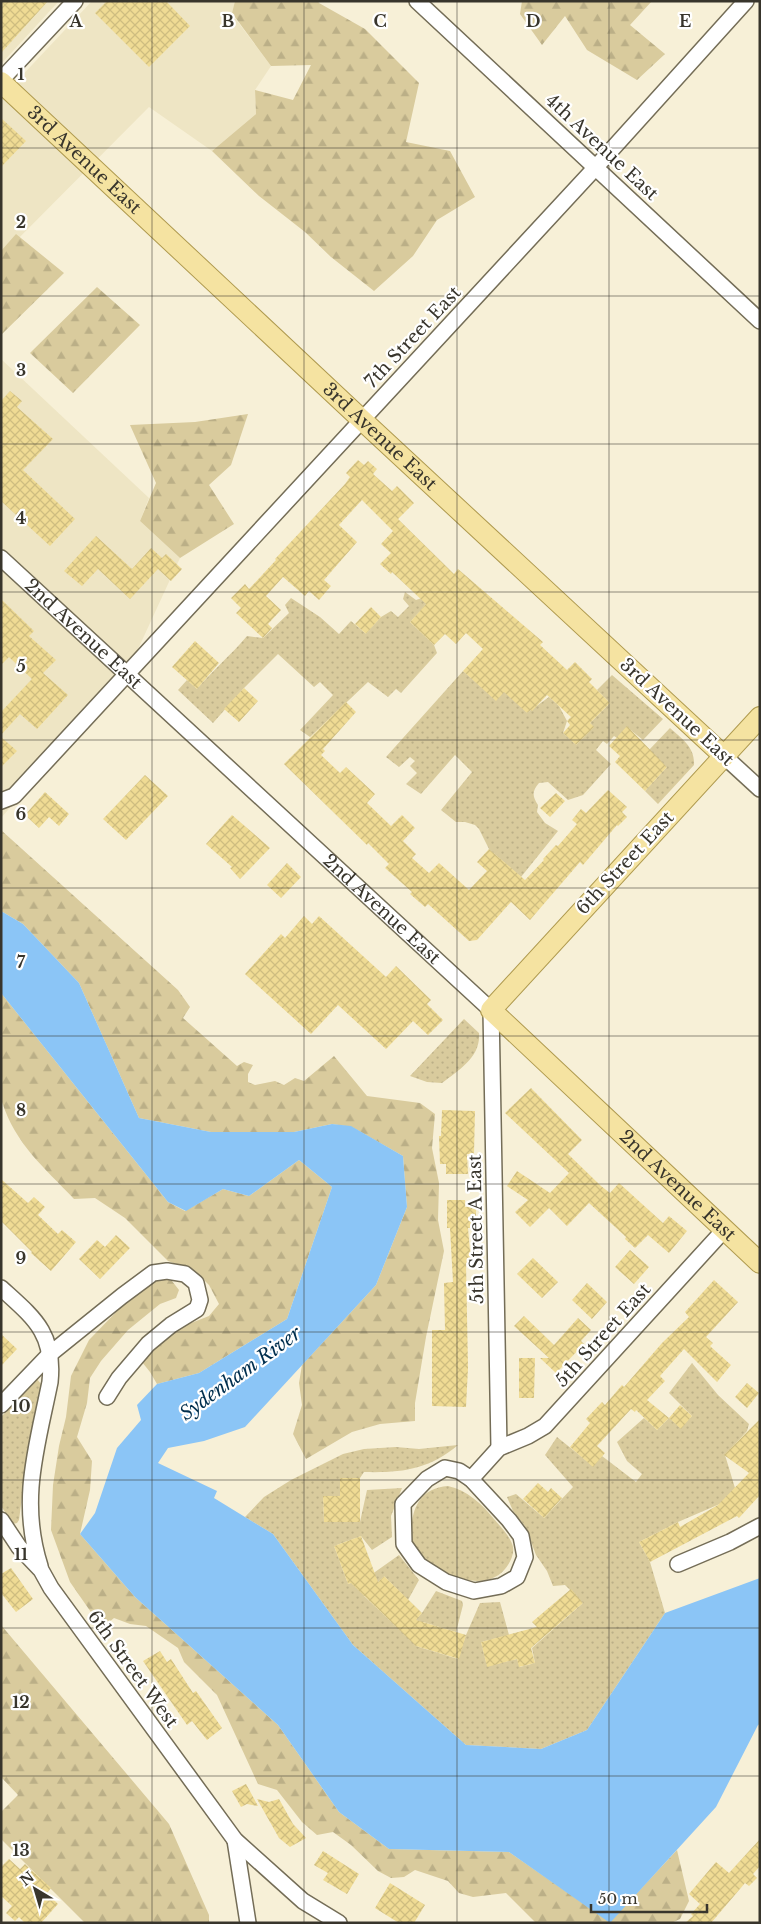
<svg xmlns="http://www.w3.org/2000/svg" width="761" height="1924" viewBox="0 0 761 1924" font-family="'Libre Baskerville',serif">
<defs>
<pattern id="grass-dots" width="8" height="8" patternUnits="userSpaceOnUse" patternTransform="scale(1.25)"><rect width="8" height="8" fill="#d9cb9d"/><path d="M2 2h.1M6 6h.1" fill="none" stroke="#bbaf87" stroke-width="1.8" stroke-linecap="round"/></pattern>
<pattern id="forest-firs" width="22" height="20" patternUnits="userSpaceOnUse" patternTransform="scale(1.25)"><rect width="22" height="20" fill="#d9cb9d"/><path d="M5 1l3.5 6h-7zM16 11l3.5 6h-7z" fill="#bbaf87"/></pattern>
<pattern id="building-cross-hatch" width="8" height="8" patternUnits="userSpaceOnUse" patternTransform="scale(1.25)"><rect width="8" height="8" fill="#efdb94"/><path d="M0 0l8 8M0 8l8-8" fill="none" stroke="#cebd80"/></pattern>
</defs>
<rect width="100%" height="100%" fill="#f7f0d7"/>
<path fill="#eee5c4" d="M1 1H59L1 64Z
M92 1H235L232 14 271 66 255 90 256 114 212 151 149 107 1 256V98Z
M1 359 149 498 140 521 180 558 127 673 1 818Z"/>
<path fill="url(#grass-dots)" d="M405 592 416 600 422 598 427 603 410 622 434 645 437 653 401 693 396 689 388 697 368 682 310 737 300 730 333 695 320 682 314 687 278 654 244 688 213 723 178 690 187 680 197 689C213 670 231 655 247 636L263 638 289 613 285 605 291 598 320 617 339 634 351 621 366 634 381 617 391 611 398 617 409 606 403 599Z
M463 671 485 690 507 688 527 713 549 697 559 706 567 721 563 733 576 745 593 727 590 723 610 703 597 690 612 675 663 719 643 740 627 727 617 738 614 736 607 744 603 741 596 750 611 764 583 795 568 800 548 782 539 783C532 791 532 796 538 805L537 812 545 823 558 831 521 877 489 849 479 829 475 825 465 822H456L441 810 472 772 455 755 421 794 406 784 417 773 410 766 415 761 410 757 399 767 386 757Z
M670 728C682 739 695 747 694 765L658 804 645 791 667 767 649 750Z
M464 1019 479 1033C481 1057 459 1070 442 1083L427 1082 410 1076Z
M692 1363 718 1395 749 1424 747 1431 725 1455 735 1488 722 1503 678 1522 639 1542 650 1562 665 1613 587 1730 541 1749 466 1745 353 1645 273 1534 245 1517 264 1497 291 1480 343 1454 364 1449 396 1447 419 1449 458 1445C429 1470 400 1473 364 1472L360 1478H340V1496H323L324 1522H360L367 1490 402 1488 391 1516 392 1537 372 1550 361 1536 334 1546 348 1584 368 1577 399 1555 419 1580 408 1600 384 1576 364 1596 403 1633 422 1613 436 1591 462 1601 463 1605 456 1632 423 1622 416 1646 458 1659 466 1635 480 1603 500 1602 509 1635 481 1642 487 1666 517 1659 520 1667 535 1663 532 1648 583 1603 565 1585 553 1586 547 1571 536 1555 525 1526 513 1511 507 1497 516 1494 544 1518 573 1487 545 1455 557 1437 593 1466 602 1456 636 1482 642 1474 627 1461 617 1442 644 1418 657 1430 669 1418 681 1428 692 1416 669 1393Z
M37 1379 41 1384 28 1452 19 1520 17 1523 13 1524 1 1506V1417Z
M448 1486C467 1490 482 1504 494 1519 500 1526 509 1535 512 1544 515 1550 512 1559 508 1565 490 1593 451 1579 430 1563 422 1557 416 1548 410 1540 412 1511 416 1489 448 1486Z"/>
<path fill="url(#forest-firs)" d="M235 1H318L319 3 365 29 419 83 406 142 450 151 475 197 437 220 413 256 374 291 331 257 305 232 259 196 212 151 256 114 255 90 293 100 311 65 271 66 232 13Z
M522 1H652L630 25 665 54 637 80 587 50 565 16 542 45 520 14Z
M16 234 64 273 1 335V251Z
M97 287 140 325 73 393 30 353Z
M248 414 231 465 209 485 234 524 180 558 140 521 156 483 130 425 195 422Z
M1 830 178 990 190 1007 183 1018 237 1066 244 1062 253 1065 248 1074V1082L255 1085 275 1081 284 1085 295 1078 304 1081 334 1056 367 1096 420 1103 435 1114 432 1148 439 1183 438 1220 444 1251 426 1337 415 1403V1421L380 1424 352 1432 306 1459 293 1434 302 1405 299 1383 302 1365 376 1285 407 1207 403 1156 352 1127 332 1124 294 1132H211L139 1118 79 983 23 924 1 911Z
M1 993 168 1202 185 1211 223 1189 249 1196 299 1160 332 1187 287 1319 199 1373 157 1384 150 1372 142 1362 167 1337 181 1327 209 1316 219 1304 209 1285 195 1271 168 1261 125 1218 95 1198 74 1199C44 1167 16 1145 2 1102 0 1092 4 1081 1 1071Z
M162 1278 172 1281 179 1290 176 1298 160 1304 128 1330 101 1361 90 1378 87 1403 77 1437 92 1461 90 1490 80 1534 135 1597 278 1725 339 1812 389 1849 509 1852 610 1922 677 1850 689 1901 680 1919 671 1923H536L506 1893 473 1897 459 1893 448 1881 415 1870 404 1877 391 1878 378 1871 351 1845 333 1832 317 1835 302 1822 277 1790 258 1784 217 1695 184 1662 178 1648 146 1626 130 1624 114 1618 102 1628 70 1582 51 1530 53 1485 59 1446 66 1417 71 1376 89 1340 120 1308 150 1282Z
M1 1625 169 1824 209 1915V1923H85L1 1839V1812L18 1795 1 1777Z"/>
<path fill="#8bc5f6" d="M1 911 23 924 79 983 139 1118 211 1132H294L332 1124 351 1126 403 1156 407 1207 376 1285 245 1427 204 1441 168 1448 158 1463 217 1491 214 1498 273 1534 353 1645 466 1745 541 1749 587 1730 665 1613 760 1578V1724L758 1725 716 1807 610 1923 509 1852 389 1849 339 1812 278 1725 135 1597 80 1534 95 1513 117 1448 141 1420 137 1405 157 1384 199 1373 287 1319 332 1187 299 1160 249 1196 223 1189 186 1211 168 1202 1 993Z"/>
<path fill="url(#building-cross-hatch)" d="M1 1H48L1 53Z
M107 1H166L190 26 149 67 95 13Z
M1 118 26 141 1 167Z
M10 391 22 401 17 407 53 439 23 470 75 519 50 546 1 501V401Z
M358 460 364 465 368 461 377 469 373 474 392 491 397 486 414 503 398 519 454 574 458 569 543 642 540 645 567 670 575 662 592 679 589 682 610 703 590 723 594 727 576 745 563 733 570 725 567 721 571 717 547 695 532 711 531 710 527 713 504 692 496 701 463 671 483 649 466 633 456 644 445 634 434 645 410 622 426 604 392 572 391 574 380 564 391 553 381 544 393 531 362 500 339 525 357 542 324 580 331 586 319 600 309 591 305 596 283 577 266 596 281 610 268 624 272 628 263 638 236 613 241 608 231 598 245 584 249 589 276 560 275 559 345 484 350 477 346 473Z
M96 536 132 569 151 548 162 558 166 554 182 569 171 581 158 569 130 599 98 569 82 586 64 571Z
M1 599 34 631 29 636 56 660 43 673 68 695 37 729 20 714 1 735V712L32 679 9 657 1 665Z
M371 607 381 617 366 634 355 624Z
M195 641 219 663 197 689 172 667Z
M244 688 258 701 239 722 224 709Z
M346 702 356 712 323 749 325 751 321 755 340 773 346 767 375 794 367 803 391 826 402 815 415 828 403 841 416 854 412 858 429 873 439 863 469 890 487 871 477 862 489 849 525 880 544 860 543 859 556 845 558 846 577 824 572 820 581 809 586 813 608 790 627 807 622 812 627 817 618 826 617 825 583 865 580 862 530 920 511 902 477 940 469 941 428 904 425 907 410 894 412 892 385 868 389 864 368 843 367 845 284 764Z
M627 726 667 767 645 791 615 762 620 756 609 746Z
M1 737 17 751 1 767Z
M145 775 168 796 126 840 103 819Z
M45 792 69 814 59 826 49 817 39 828 25 815Z
M556 793 565 801 550 817 540 808Z
M232 815 270 848 240 879 230 868 232 867 206 844Z
M287 863 301 877 281 898 267 885Z
M304 916 312 924 319 916 386 977 396 966 431 1000 427 1004 443 1020 428 1035 413 1021 386 1049 338 1005 311 1034 245 974 281 934 285 938Z
M531 1088 582 1140 568 1154 601 1186 610 1193 619 1183 663 1223 669 1216 687 1231 669 1253 648 1235 635 1248 625 1239 626 1237 589 1203 567 1226 549 1208 530 1227 515 1212 528 1200 507 1186 517 1171 550 1193 569 1173 505 1113Z
M442 1110 475 1111 474 1154H467L468 1174H446V1164H440L439 1136H441Z
M1 1179 28 1203 34 1197 45 1207 38 1215 58 1234 62 1230 76 1242 51 1271 31 1253 32 1252 1 1221Z
M447 1200H465V1207H476V1228H468L471 1263H466L468 1368 466 1407 432 1406V1330H445L444 1283 453 1282 450 1228H447Z
M116 1235 130 1248 100 1279 79 1259 97 1240 105 1247Z
M630 1250 649 1267 634 1284 615 1267Z
M533 1258 558 1282 542 1298 517 1274Z
M714 1280 738 1302 706 1337 713 1343 710 1346 731 1365 717 1382 684 1349 660 1376 665 1381 647 1400 669 1418 657 1430 636 1410 635 1412 631 1409 597 1446 605 1453 593 1467 570 1447 590 1423 586 1419 602 1402 605 1405 622 1385 624 1387 662 1343 689 1317 685 1312Z
M587 1283 607 1302 592 1319 572 1300Z
M524 1316 554 1345 578 1318 591 1330 581 1341 584 1344 556 1373 540 1358H549L514 1326Z
M1 1334 17 1349 1 1366Z
M519 1358H535L534 1398H519Z
M747 1383 759 1393 747 1408 735 1397Z
M680 1405 692 1416 681 1429 669 1418Z
M760 1419V1495L739 1518 737 1516 650 1562 639 1542 678 1522 680 1527 718 1505 749 1473 724 1455Z
M340 1478H360V1522H324L323 1496H340Z
M538 1483 548 1492 551 1488 562 1498 544 1518 523 1499Z
M361 1536 378 1582 384 1576 422 1613 416 1620 466 1635 459 1659 416 1646 351 1583 348 1584 334 1546Z
M11 1568 33 1599 16 1612 1 1593V1574Z
M571 1589 583 1603 531 1648 535 1663 519 1667 517 1659 487 1667 481 1642 537 1627 532 1622Z
M160 1651 167 1662 171 1659 193 1693 196 1691 222 1728 207 1740 192 1721 187 1725 143 1661Z
M246 1784 258 1806 247 1804 241 1807 232 1791Z
M257 1799 269 1802 279 1799 293 1824 306 1838 290 1847 279 1838Z
M760 1839V1866L753 1874 757 1878 749 1886 745 1883 711 1923H685L693 1916 691 1914 700 1904 689 1894 716 1862 729 1873Z
M323 1851 359 1874 347 1894 323 1880 328 1873 314 1865Z
M9 1859 20 1869 25 1864 51 1888 47 1893 58 1904 41 1923H25L19 1917 15 1921 6 1913 12 1906 1 1896V1867Z
M390 1883 425 1905 414 1923H399L375 1908Z"/>
<g fill="none" stroke-linecap="round" stroke-linejoin="round">
<defs>
<g id="minor">
<path d="M417 1 760 321"/>
<path d="M1 80 75 1"/>
<path id="s1" d="M1 558 491 1010 499 1448"/>
<path d="M724 756 760 789"/>
<path d="M1 801 14 796 596 167 746 1"/>
<path d="M1 1288C34 1318 55 1333 50 1382 37 1447 19 1500 40 1566"/>
<path d="M1 1405 50 1354 122 1296 153 1273 167 1271 185 1274 196 1283 200 1300 197 1309 171 1325 148 1344 119 1378 107 1397"/>
<path d="M445 1468 459 1471 471 1479 509 1520 521 1536 525 1557 517 1577 501 1586 474 1591 446 1582 419 1565 404 1544 403 1504 427 1479Z"/>
<path d="M471 1479 499 1448 528 1436 545 1426 724 1230"/>
<path d="M1 1520 19 1547 41 1570 51 1588 235 1840 303 1901 339 1923"/>
<path d="M678 1564 730 1542 760 1526"/>
<path d="M235 1840 248 1923"/>
</g>
<g id="major">
<path id="s2" d="M1 82 362 420 724 756"/>
<path id="s3" d="M760 717 491 1010 760 1263"/>
</g>
</defs>
<use href="#minor" stroke="#746d57" stroke-width="18"/>
<use href="#major" stroke="#af9a4f" stroke-width="22"/>
<use href="#minor" stroke="#fff" stroke-width="15"/>
<use href="#major" stroke="#f5e3a1" stroke-width="20"/>
</g>
<path fill="none" stroke="#38352c" stroke-width="1" stroke-opacity="0.55" d="M152 1V1923M304 1V1923M457 1V1923M609 1V1923M1 148H760M1 296H760M1 444H760M1 592H760M1 740H760M1 888H760M1 1036H760M1 1184H760M1 1332H760M1 1480H760M1 1628H760M1 1776H760"/>
<g text-anchor="middle" stroke-width="4.5" stroke-linejoin="round" paint-order="stroke">
<g font-size="18" fill="#38352c" stroke="#fff">
<text transform="translate(602 147) rotate(43)" y="6">4th Avenue East</text>
<text dy="6" stroke="none"><textPath href="#s2" startOffset="114">3rd Avenue East</textPath></text>
<text transform="translate(413 337) rotate(-47)" y="6">7th Street East</text>
<text dy="6" stroke="none"><textPath href="#s2" startOffset="519">3rd Avenue East</textPath></text>
<text dy="6" stroke="none"><textPath href="#s1" startOffset="112">2nd Avenue East</textPath></text>
<text transform="translate(677 712) rotate(43)" y="6">3rd Avenue East</text>
<text transform="translate(625 863) rotate(-47)" y="6">6th Street East</text>
<text dy="6" stroke="none"><textPath href="#s1" startOffset="518">2nd Avenue East</textPath></text>
<text dy="6" stroke="none"><textPath href="#s3" startOffset="654">2nd Avenue East</textPath></text>
<text transform="translate(476 1229) rotate(-91)" y="6">5th Street A East</text>
<text transform="translate(603 1335) rotate(-48)" y="6">5th Street East</text>
<text transform="translate(133 1669) rotate(54)" y="6">6th Street West</text>
</g>
<g font-size="19" font-style="italic" fill="#002f4e" stroke="#fff">
<text transform="translate(240 1373) rotate(-36)" y="7">Sydenham River</text>
</g>
</g>
<g font-size="16" text-anchor="middle" font-weight="bold" fill="#38352c" stroke="#fff" stroke-width="4.5" stroke-linejoin="round" paint-order="stroke">
<text x="76" y="27">A</text>
<text x="228" y="27">B</text>
<text x="380" y="27">C</text>
<text x="533" y="27">D</text>
<text x="685" y="27">E</text>
<text x="21" y="80">1</text>
<text x="21" y="228">2</text>
<text x="21" y="376">3</text>
<text x="21" y="524">4</text>
<text x="21" y="672">5</text>
<text x="21" y="820">6</text>
<text x="21" y="968">7</text>
<text x="21" y="1116">8</text>
<text x="21" y="1264">9</text>
<text x="21" y="1412">10</text>
<text x="21" y="1560">11</text>
<text x="21" y="1708">12</text>
<text x="21" y="1856">13</text>
</g>
<rect width="761" height="1924" fill="none" stroke="#38352c" stroke-width="5"/>
<g transform="translate(35 1889) rotate(322)" stroke="#ffffff" stroke-width="4" paint-order="stroke">
<path d="M0-4L9 19L0 12L-9 19Z" fill="#38352c"/>
<text y="-8" font-size="14" font-weight="bold" text-anchor="middle" fill="#38352c">N</text>
</g>
<path d="M591 1904v8h116v-8" fill="none" stroke="#38352c" stroke-width="2.5"/>
<text x="598" y="1904" font-size="15" fill="#38352c" stroke="#ffffff" stroke-width="4" paint-order="stroke">50 m</text>
</svg>
